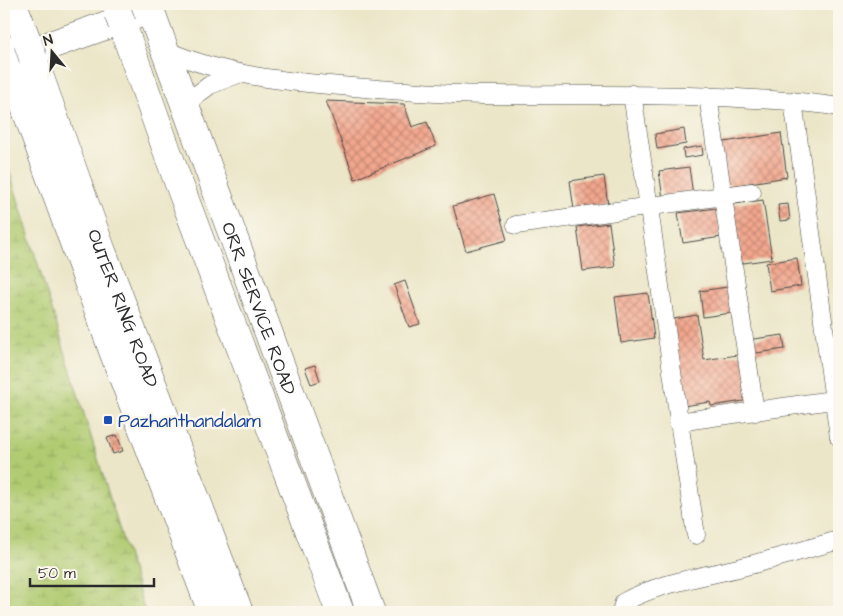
<svg xmlns="http://www.w3.org/2000/svg" width="843" height="616" viewBox="0 0 843 616" font-family="'Architects Daughter',sans-serif">
<defs>
<pattern id="wetland-marsh" width="20" height="14" patternUnits="userSpaceOnUse" patternTransform="scale(1.25)"><rect width="20" height="14" fill="#b0cb71"/><path d="M1 5h8M5 5V1M11 12h8M15 12V8" fill="none" stroke="#98ae62"/></pattern>
<pattern id="building-cross-hatch" width="8" height="8" patternUnits="userSpaceOnUse" patternTransform="scale(1.25)"><rect width="8" height="8" fill="#f3a78e"/><path d="M0 0l8 8M0 8l8-8" fill="none" stroke="#c58874"/></pattern>
</defs>
<rect width="100%" height="100%" fill="#fbf7ec"/>
<filter id="ink" filterUnits="userSpaceOnUse"><feTurbulence type="fractalNoise" baseFrequency=".02" numOctaves="2"/><feDisplacementMap in="SourceGraphic" scale="10" xChannelSelector="R" yChannelSelector="G"/><feConvolveMatrix kernelMatrix="1 2 1 2 8 2 1 2 1" color-interpolation-filters="sRGB"/></filter>
<filter id="wash" filterUnits="userSpaceOnUse"><feTurbulence type="fractalNoise" baseFrequency=".0096" numOctaves="4" result="noise"/><feDisplacementMap in="SourceGraphic" scale="20" xChannelSelector="R" yChannelSelector="G"/><feGaussianBlur stdDeviation="1.12" result="paint"/><feColorMatrix in="noise" values="0 0 0 0 0 0 0 0 0 0 0 0 0 0 0 0 0 1.4 0 .05"/><feComposite in="paint" operator="in"/></filter>
<g filter="url(#wash)">
<rect width="100%" height="100%" fill="#ebe6c8"/>
<path fill="url(#wetland-marsh)" stroke="#6e7b4e" d="M4 154 145 612H4Z"/>
<g id="blocks">
<path fill="url(#building-cross-hatch)" d="M326 101 404 104 412 127 427 122 436 146 355 179Z
M684 129 686 144 657 149 655 134Z
M781 133 787 177 725 187 718 143Z
M702 146 703 155 684 158 683 149Z
M689 167 693 195 663 199 659 171Z
M604 176 608 205 574 210 570 181Z
M494 194 507 240 466 251 453 206Z
M763 200 772 259 736 264 728 205Z
M788 204 790 220 780 221 778 205Z
M717 208 721 237 683 243 678 213Z
M609 223 615 267 583 271 577 227Z
M797 258 801 286 770 291 766 263Z
M405 281 420 324 409 327 394 285Z
M734 286 738 312 703 317 700 291Z
M648 293 654 338 621 343 615 297Z
M697 315 704 360 744 354 750 400 711 406 710 402 683 406 668 320Z
M783 335 785 349 749 354 747 340Z
M315 365 320 381 311 384 305 368Z
M117 435 123 451 113 454 107 438Z"/>
</g>
</g>
<g filter="url(#ink)">
<use href="#blocks" fill-opacity="0" stroke="#484743" stroke-width="1"/>
<g fill="none" stroke-linecap="round" stroke-linejoin="round">
<defs>
<path id="minor" d="M165 50C224 76 288 82 353 87 400 91 448 95 496 95 577 96 657 93 738 98 772 100 806 101 839 107
M632 94C655 241 673 388 696 535
M708 96 755 412
M793 101 839 437
M184 104 210 85 238 74
M516 225 752 192
M678 422 839 399
M622 612V608L624 602C661 582 703 577 742 567 775 559 807 549 839 540"/>
<g id="primary">
<path id="s1" d="M148 4 371 612"/>
<path d="M4 49 113 351 212 612"/>
<path d="M8 60 144 12"/>
</g>
<g id="motorway">
<path d="M13 4 28 43"/>
<path d="M122 24 176 176 340 612"/>
<path id="s2" d="M33 58 100 246 239 612"/>
</g>
</defs>
<use href="#minor" stroke="#484743" stroke-width="19"/>
<use href="#primary" stroke="#484743" stroke-width="29"/>
<use href="#motorway" stroke="#484743" stroke-width="29"/>
<use href="#minor" stroke="#fff" stroke-width="18"/>
<use href="#primary" stroke="#fff" stroke-width="28"/>
<use href="#motorway" stroke="#fff" stroke-width="28"/>
<defs>
<path id="motorway-bridge" d="M118 13 122 24
M28 43 33 58"/>
</defs>
<use href="#motorway-bridge" stroke="#484743" stroke-width="29" stroke-linecap="butt"/>
<use href="#motorway-bridge" stroke="#fff" stroke-width="28"/>
</g>
</g>
<rect fill="#1a4fb4" stroke="#fbf7ec" stroke-width="2" x="103" y="415" width="10" height="10" rx="2.5"/>
<g text-anchor="middle" stroke-width="5" stroke-linejoin="round" paint-order="stroke">
<g font-size="19" fill="#2b2b2b" stroke="#fbf7ec">
<text dy="7" stroke="none"><textPath href="#s1" startOffset="324">ORR SERVICE ROAD</textPath></text>
<text dy="7" stroke="none"><textPath href="#s2" startOffset="266">OUTER RING ROAD</textPath></text>
</g>
<g font-size="19" fill="#164399" stroke="#fbf7ec" text-anchor="start">
<text x="118" y="427">Pazhanthandalam</text>
</g>
</g>
<rect width="843" height="616" fill="none" stroke="#fbf7ec" stroke-width="20"/>
<g transform="translate(52 52) rotate(342)" stroke="#fbf7ec" stroke-width="4" paint-order="stroke">
<path d="M0-4L9 19L0 12L-9 19Z" fill="#2b2b2b"/>
<text y="-8" font-size="14" font-weight="bold" text-anchor="middle" fill="#2b2b2b">N</text>
</g>
<path d="M30 578v8h124v-8" fill="none" stroke="#2b2b2b" stroke-width="2.5"/>
<text x="38" y="578" font-size="15" fill="#2b2b2b" stroke="#fbf7ec" stroke-width="4" paint-order="stroke">50 m</text>
</svg>
